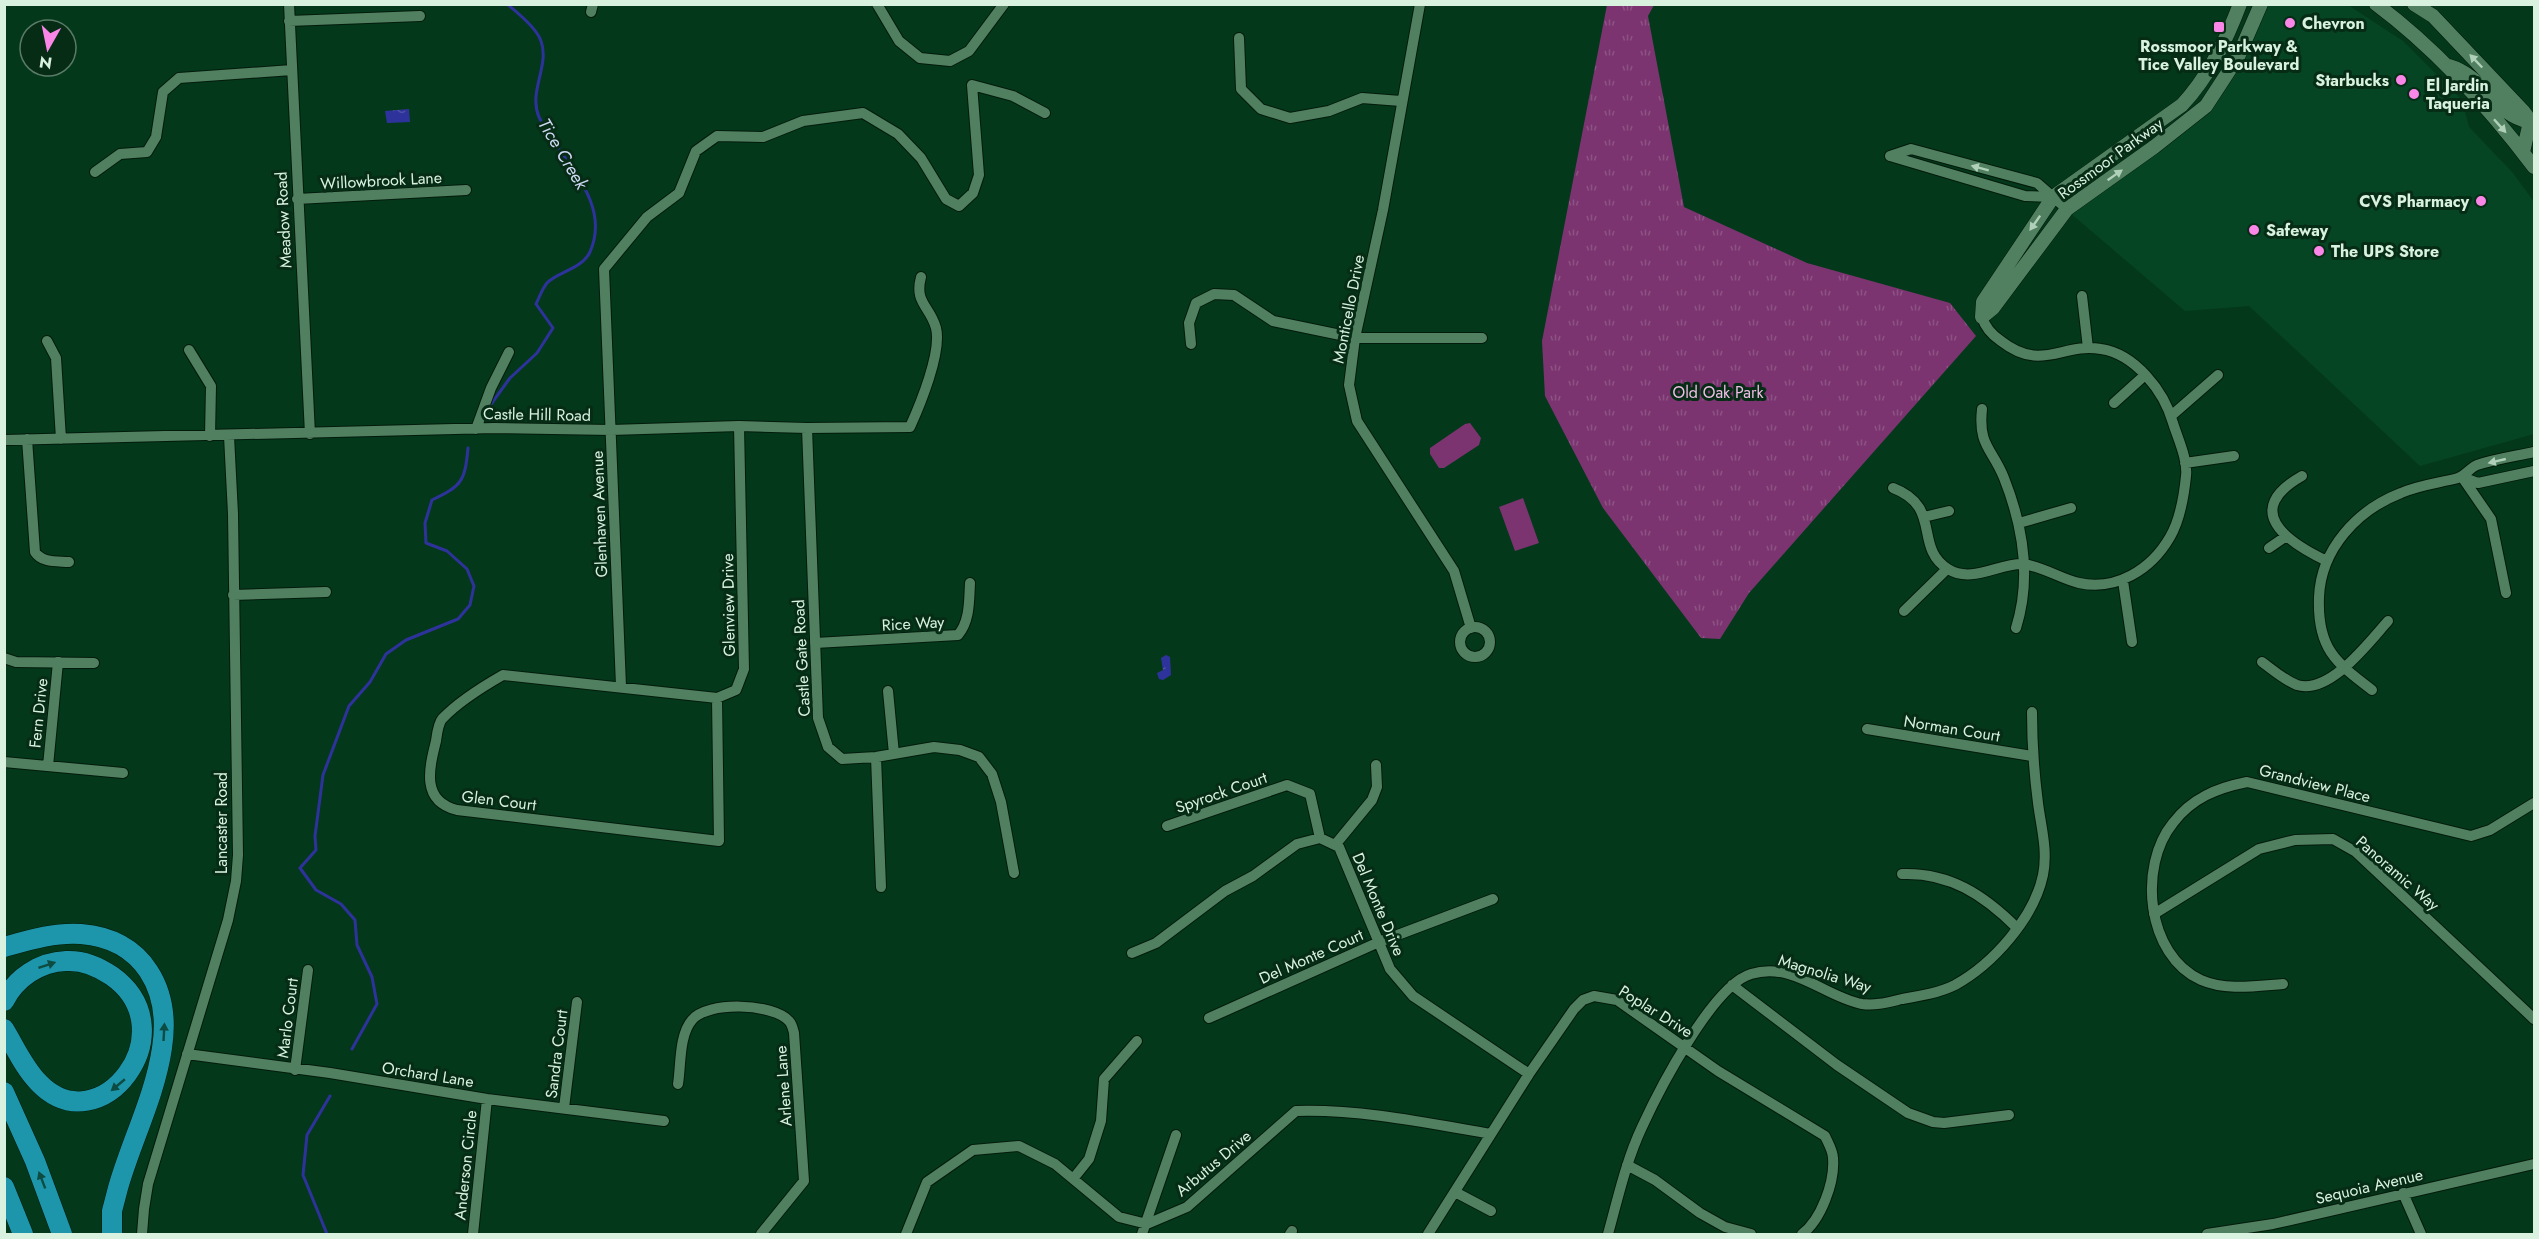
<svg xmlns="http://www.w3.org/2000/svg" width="2539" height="1239" viewBox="0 0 2539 1239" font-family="Jost,sans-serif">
<defs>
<pattern id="grass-tufts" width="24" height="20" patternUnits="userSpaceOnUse" patternTransform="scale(1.5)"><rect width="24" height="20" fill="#7b3470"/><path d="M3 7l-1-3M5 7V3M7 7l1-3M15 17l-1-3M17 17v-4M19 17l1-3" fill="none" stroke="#8d5284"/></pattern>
<pattern id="water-ripples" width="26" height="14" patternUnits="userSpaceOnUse" patternTransform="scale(1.5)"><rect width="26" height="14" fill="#2e339b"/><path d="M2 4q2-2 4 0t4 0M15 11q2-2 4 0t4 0" fill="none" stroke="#4c51a9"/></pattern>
</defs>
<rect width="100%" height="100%" fill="#04381b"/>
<path fill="#064524" d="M2269 5H2348L2403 41 2462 100 2469 127 2513 173 2534 202V434L2420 466 2249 306 2185 311 2062 206 2207 109 2251 39Z"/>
<path fill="url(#grass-tufts)" d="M1607 5H1654L1648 16 1684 207 1807 263 1950 303 1976 336 1749 593 1720 639 1701 638 1603 508 1545 396 1542 341Z"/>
<path fill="#7b3470" d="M1470 423 1481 438 1479 445 1444 468H1439L1430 454V448L1465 424Z
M1523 498 1539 543 1515 551 1499 507Z"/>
<path fill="url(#water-ripples)" d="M409 109 410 122 387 123 385 111Z
M1166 655 1170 657 1171 675 1163 680 1159 679 1157 673 1163 670 1161 658Z"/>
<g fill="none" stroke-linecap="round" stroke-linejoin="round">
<path stroke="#2e339b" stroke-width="3" d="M489 407 510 378 537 353 553 328 536 304C539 298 542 289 547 283 557 272 582 269 590 252 613 200 558 158 539 117 528 91 550 66 541 41 537 28 517 12 507 4
M352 1049 377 1004 372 977 357 945 355 920 341 904 316 890 300 868 316 850 315 836 323 775 349 706 370 682 386 654 406 640 458 619 470 605 474 586 467 569 447 551 426 543 425 523 432 500C462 486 465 481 468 448
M327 1234 303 1175 307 1135 330 1096"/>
<defs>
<path id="minor" d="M289 4 310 434
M877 4 899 41 920 58 950 61 969 51 1004 4
M1420 4 1383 210 1355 338 1349 385 1357 421 1454 571 1471 628
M591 12 593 4
M289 21 420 16
M1239 38 1241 89 1261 109 1290 118 1329 111 1362 98 1401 101
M1890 156 1911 149 2037 183 2067 209
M1890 156 2025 196 2053 197
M95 172 120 154 147 152 156 137 163 92 179 78 292 70
M297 199 466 190
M2082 296 2088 348
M47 341 56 358 61 439
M1191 344 1189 323 1196 303 1214 294 1234 295 1273 321 1355 338H1482
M189 350 211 386 210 436
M2114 403 2145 375
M1982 409C1978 446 1992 448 2004 478 2023 526 2032 577 2016 628
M2171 416 2218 375
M807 428 818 718 828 747 842 759 876 757 934 747 960 750 979 757 992 774 1001 802 1014 873
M476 429 491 388 509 352
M27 439 35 552C42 563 57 561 69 562
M4 440 494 428 611 430 739 426 807 428 910 427C920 405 942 352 936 328 930 306 914 303 921 277
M2185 463 2234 456
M2302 476C2242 510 2285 541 2327 561
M2462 477 2491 519 2506 593
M2462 477 2478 483 2534 471
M1893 488C1943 507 1913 547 1948 569 1972 584 1999 563 2023 564 2042 566 2061 579 2079 583 2116 591 2151 570 2170 537 2180 520 2184 496 2186 476 2188 460 2178 439 2173 423 2164 391 2135 354 2101 349 2062 342 2042 373 2001 341 1992 335 1985 327 1982 317
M1924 517 1949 511
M2019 523 2071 508
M2269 548 2285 537
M2123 581 2132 642
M233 595 326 592
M1904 611 1947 569
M1460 642a15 15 0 1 1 30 0a15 15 0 1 1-30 0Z
M815 643 958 635C970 621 969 601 970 583
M4 658 16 662 94 663
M2262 662C2273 670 2284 680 2297 685 2330 695 2369 642 2388 621
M621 686 604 269 647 217 679 193 696 151 717 136 763 137 803 121 863 113 898 134 921 158 946 199 959 206 973 193 979 175 972 85 1013 96 1045 113
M2372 690C2335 662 2317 648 2319 597 2321 549 2357 510 2401 493 2419 485 2439 483 2458 478 2466 475 2470 468 2477 465 2495 459 2516 456 2534 452
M888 691 894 754
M717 698 503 675C482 687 459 701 442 719 438 724 437 734 436 741 429 769 421 801 457 810L719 841 717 698 736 690 744 669 739 426
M1867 729 2032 756
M876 757 881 887
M4 762 123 773
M48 766 58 662
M1167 826 1287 785 1310 794 1320 838
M1335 845 1372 800 1377 787 1376 765
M1902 874C1949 872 1984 895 2017 928
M2154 914 2259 849 2295 840 2333 839 2356 852 2534 1019
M1132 953 1156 943 1225 891 1253 876 1297 844 1320 838 1339 847 1390 969 1413 996 1529 1074
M2283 984C2256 986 2226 991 2201 980 2146 955 2138 866 2173 823 2192 798 2217 788 2247 782L2471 836 2490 830 2534 803
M1732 985 1837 1065 1908 1113 1933 1122 1944 1123 2009 1115
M1209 1018 1379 942 1493 899
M187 1054 330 1073 487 1099 664 1121
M295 1070 308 970
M678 1084C681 1065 679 1035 692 1020 707 1001 773 1003 789 1021 792 1024 793 1029 794 1033L804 1181 761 1234
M564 1108 577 1002
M1627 1165 1655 1180 1700 1213 1725 1227 1751 1234
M1073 1179 1089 1159 1101 1121 1104 1079 1137 1041
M1455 1192 1491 1211
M2403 1193 2421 1234
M142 1234 144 1209 148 1184 228 920 236 881 238 855 233 514 229 436
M473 1234 487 1099
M906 1234 927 1182 973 1150 1019 1146 1055 1164 1119 1217 1147 1224 1187 1207 1296 1111C1361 1109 1427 1123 1491 1134
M1142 1234 1176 1135
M1290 1234 1292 1231
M1428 1234 1529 1074 1574 1009 1583 1000 1594 996 1617 1000 1718 1071 1825 1136C1828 1143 1833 1151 1833 1158 1835 1182 1821 1220 1802 1234
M1608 1234C1618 1198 1626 1161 1642 1127 1659 1090 1713 985 1751 974 1793 961 1825 997 1862 1004 1876 1006 1889 1002 1902 999 1920 996 1939 993 1955 985 1993 964 2034 918 2043 875 2048 850 2041 827 2038 803 2034 772 2032 743 2032 712
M2207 1234 2273 1224 2534 1164"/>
<path id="tertiary" d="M2376 4C2435 48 2490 109 2534 167
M2414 4 2433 16 2523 111 2534 126
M2449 66C2486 77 2492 114 2530 122
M2523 152 2530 122
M1982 317 1993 308 2067 209 2154 147 2206 106 2238 57 2261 4
M1982 317 1983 302 2053 197 2182 105C2209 76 2226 41 2240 4"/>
<path id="motorway" d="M4 947C29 940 55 932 81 934 144 939 171 990 162 1048 155 1096 131 1142 118 1188L112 1211V1234
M4 1001C16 978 39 962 66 961 83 960 99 967 112 976 189 1031 100 1146 39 1083 24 1068 15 1047 4 1029
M4 1092 35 1161 62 1234
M4 1187 23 1234"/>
</defs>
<use href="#minor" stroke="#031b0c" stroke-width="12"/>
<use href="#tertiary" stroke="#031b0c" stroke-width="15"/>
<use href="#motorway" stroke="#031b0c" stroke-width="21"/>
<use href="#minor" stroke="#50805f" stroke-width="10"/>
<use href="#tertiary" stroke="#50805f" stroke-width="14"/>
<use href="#motorway" stroke="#1d95aa" stroke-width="20"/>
</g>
<defs><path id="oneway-solid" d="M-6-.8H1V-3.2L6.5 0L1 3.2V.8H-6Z" transform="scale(1.5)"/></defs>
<g fill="#b0d0b9">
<use href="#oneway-solid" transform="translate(2476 61) rotate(-134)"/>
<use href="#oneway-solid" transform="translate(2500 126) rotate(48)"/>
<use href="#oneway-solid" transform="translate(1980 168) rotate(-165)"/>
<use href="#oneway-solid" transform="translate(2115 175) rotate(-35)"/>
<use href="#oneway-solid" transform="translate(2035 223) rotate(125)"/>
<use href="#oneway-solid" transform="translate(2497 461) rotate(167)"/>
</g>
<g fill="#0d4c42">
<use href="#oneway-solid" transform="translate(47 965) rotate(-18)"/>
<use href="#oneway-solid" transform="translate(164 1032) rotate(-87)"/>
<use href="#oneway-solid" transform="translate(118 1085) rotate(140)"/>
<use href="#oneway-solid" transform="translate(42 1180) rotate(-111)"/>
</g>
<g fill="#fa87e7" stroke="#062c16" stroke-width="2">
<circle cx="2290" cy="23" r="6"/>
<rect x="2213" y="21" width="12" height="12" rx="3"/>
<circle cx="2401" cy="80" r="6"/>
<circle cx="2414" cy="94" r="6"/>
<circle cx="2481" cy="201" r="6"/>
<circle cx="2254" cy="230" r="6"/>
<circle cx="2319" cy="251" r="6"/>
</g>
<g text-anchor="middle" stroke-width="6" stroke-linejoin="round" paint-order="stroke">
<g font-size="16" font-weight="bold" fill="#d9f2e0" stroke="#062c16" text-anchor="start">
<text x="2302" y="29">Chevron</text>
<text x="2219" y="52" text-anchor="middle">Rossmoor Parkway &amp;<tspan x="2219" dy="18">Tice Valley Boulevard</tspan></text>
<text x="2389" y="86" text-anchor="end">Starbucks</text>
<text x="2426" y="91">El Jardin<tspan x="2426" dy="18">Taqueria</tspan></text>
<text x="2469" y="207" text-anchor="end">CVS Pharmacy</text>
<text x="2266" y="236">Safeway</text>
<text x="2331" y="257">The UPS Store</text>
</g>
<g font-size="16" fill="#d9f2e0" stroke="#062c16">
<text transform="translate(2110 158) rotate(-36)" y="6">Rossmoor Parkway</text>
<text transform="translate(381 180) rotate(-3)" y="6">Willowbrook Lane</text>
<text transform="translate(283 220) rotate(-93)" y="6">Meadow Road</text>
<text transform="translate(1348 309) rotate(-79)" y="6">Monticello Drive</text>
<text transform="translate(537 414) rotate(1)" y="6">Castle Hill Road</text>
<text transform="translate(599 514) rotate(-92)" y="6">Glenhaven Avenue</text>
<text transform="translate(728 605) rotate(-91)" y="6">Glenview Drive</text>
<text transform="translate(913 623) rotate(-3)" y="6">Rice Way</text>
<text transform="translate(801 658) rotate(-93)" y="6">Castle Gate Road</text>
<text transform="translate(38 713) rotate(-84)" y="6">Fern Drive</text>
<text transform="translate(1952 728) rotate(9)" y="6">Norman Court</text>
<text transform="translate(2315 783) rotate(14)" y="6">Grandview Place</text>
<text transform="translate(1221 792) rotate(-19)" y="6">Spyrock Court</text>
<text transform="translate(499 800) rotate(7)" y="6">Glen Court</text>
<text transform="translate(221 823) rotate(-90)" y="6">Lancaster Road</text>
<text transform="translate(2398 873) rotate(41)" y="6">Panoramic Way</text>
<text transform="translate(1379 904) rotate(67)" y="6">Del Monte Drive</text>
<text transform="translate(1311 956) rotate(-24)" y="6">Del Monte Court</text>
<text transform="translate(1825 973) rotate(17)" y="6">Magnolia Way</text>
<text transform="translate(1656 1011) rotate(32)" y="6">Poplar Drive</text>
<text transform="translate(287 1018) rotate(-83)" y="6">Marlo Court</text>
<text transform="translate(556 1054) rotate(-83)" y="6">Sandra Court</text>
<text transform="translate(428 1074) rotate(9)" y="6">Orchard Lane</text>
<text transform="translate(783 1086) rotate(-94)" y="6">Arlene Lane</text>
<text transform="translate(1213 1163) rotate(-40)" y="6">Arbutus Drive</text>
<text transform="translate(465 1165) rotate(-84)" y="6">Anderson Circle</text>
<text transform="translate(2369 1186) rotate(-13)" y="6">Sequoia Avenue</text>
</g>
<g font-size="16" fill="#f1bee7" stroke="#062c16">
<text x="1718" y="398">Old Oak Park</text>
</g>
<g font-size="18" font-style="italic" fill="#d0d8f4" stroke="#062c16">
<text transform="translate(563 154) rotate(59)" y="6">Tice Creek</text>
</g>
</g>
<rect width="2539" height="1239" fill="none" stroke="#d9f2e0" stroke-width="12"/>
<g transform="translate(48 48) rotate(189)"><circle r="28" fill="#062c16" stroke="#5a7b67" stroke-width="1.5"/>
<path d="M0-4.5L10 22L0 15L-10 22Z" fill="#fa87e7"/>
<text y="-9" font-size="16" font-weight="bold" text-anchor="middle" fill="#d9f2e0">N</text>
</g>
</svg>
